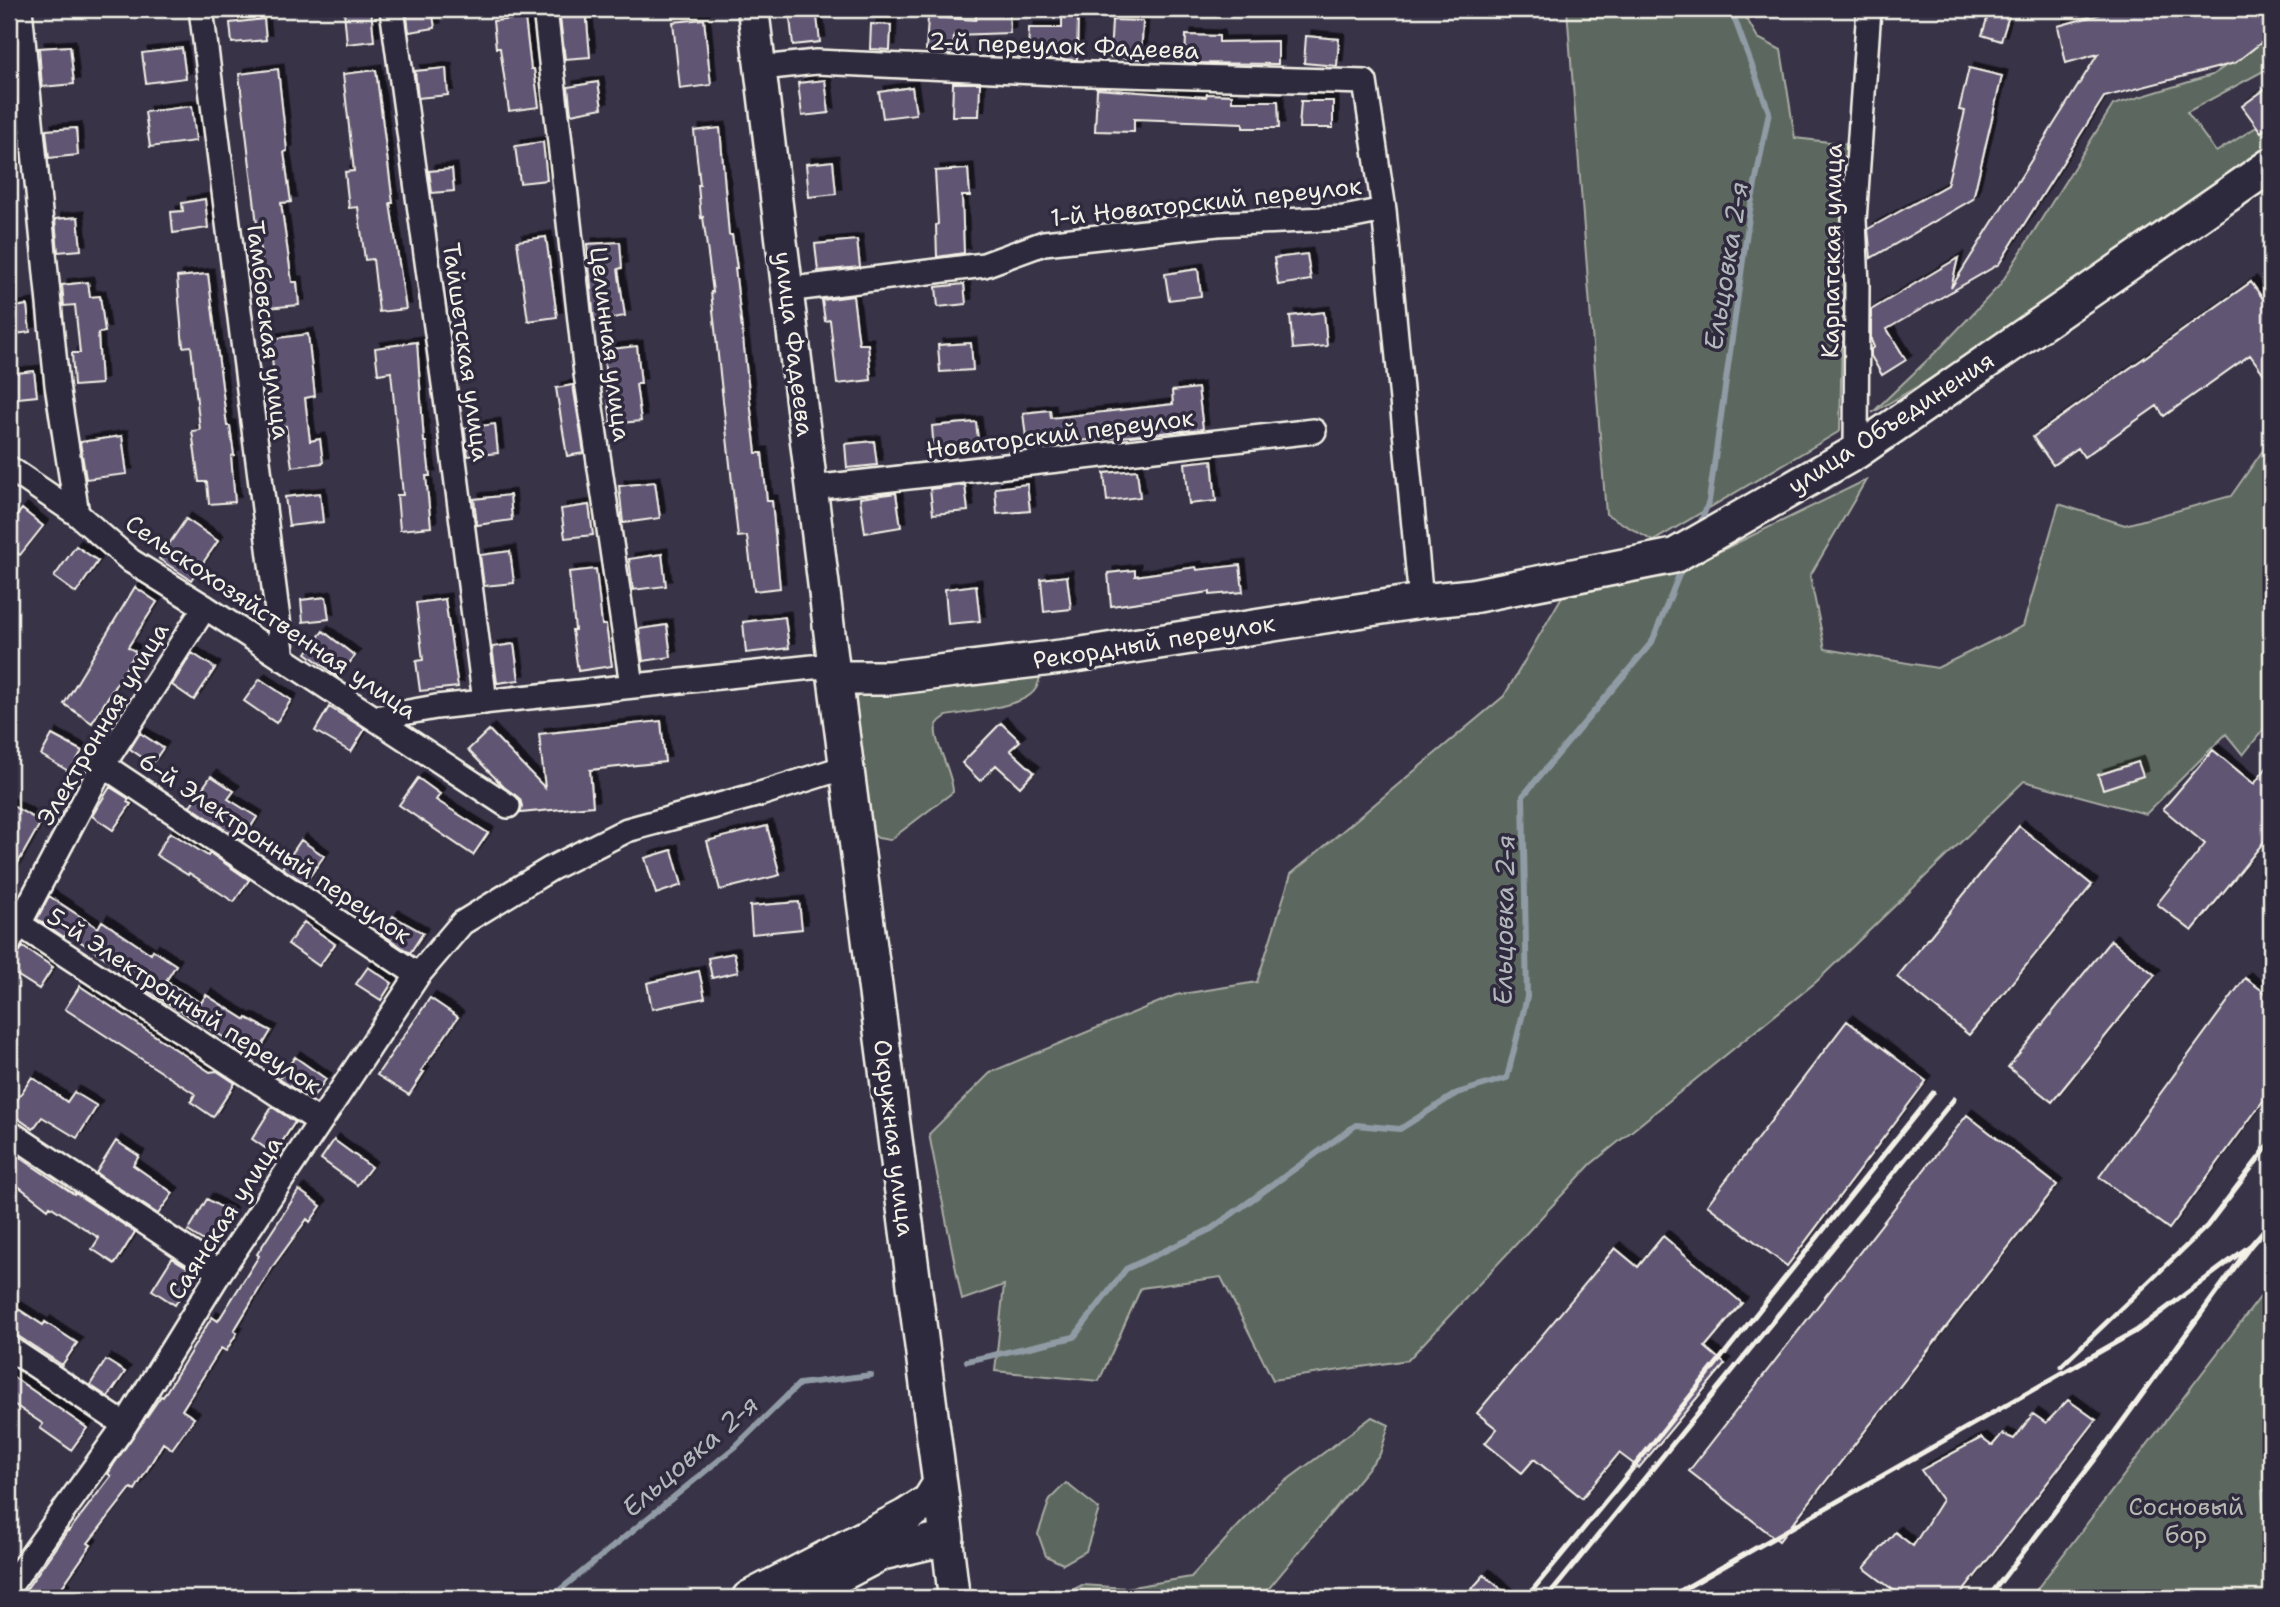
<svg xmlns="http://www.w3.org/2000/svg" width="2280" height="1607" viewBox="0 0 2280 1607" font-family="'Shantell Sans',sans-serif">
<defs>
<filter id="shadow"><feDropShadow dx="5.5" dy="-5.5" stdDeviation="0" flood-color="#0009"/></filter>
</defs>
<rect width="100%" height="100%" fill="#393348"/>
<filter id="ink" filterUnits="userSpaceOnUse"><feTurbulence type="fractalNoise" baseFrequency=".0143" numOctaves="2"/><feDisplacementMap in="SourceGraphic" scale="14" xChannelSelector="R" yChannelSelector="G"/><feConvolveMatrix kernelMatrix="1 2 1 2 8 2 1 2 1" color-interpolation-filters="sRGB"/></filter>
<g filter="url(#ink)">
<path fill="#5c685e" stroke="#a8aca3" stroke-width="2" d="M1567 9H1741L1758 38 1781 50 1795 138 1846 144 1840 431 1653 541 1606 514Z
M2271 36V67L2187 112 2216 152 2271 118V151L2031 320 1872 413 1942 346 2000 285 2113 105 2212 75Z
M2271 439V720L2243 755 2226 734 2146 814 2024 781 1816 982 1591 1164 1408 1360 1273 1380 1221 1277 1141 1288 1099 1381 995 1371 1004 1285 962 1300 929 1134 991 1072 1176 995 1257 982 1291 874 1504 696 1564 593 1710 556 1866 480 1810 576 1825 649 1937 668 2023 626 2059 504 2125 525 2231 496Z
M1040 676C1039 684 1037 690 1030 695 1015 707 967 712 947 716 942 719 937 722 936 728 933 741 953 773 953 792L890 840 878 838 870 832 853 703 859 694Z
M2271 1283V1489L2262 1491 2271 1598H2030Z
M1372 1417 1389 1425 1380 1454 1261 1598H1057L1082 1585 1126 1588 1191 1577 1267 1495Z
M1066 1483 1099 1509 1086 1551 1063 1564 1046 1556 1038 1534 1050 1499Z"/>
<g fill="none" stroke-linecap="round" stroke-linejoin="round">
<path stroke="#909ba5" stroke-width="6" d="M1698 529 1709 501 1750 210 1769 112 1731 9
M967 1361 1074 1337 1126 1269 1211 1229 1356 1125 1400 1129 1457 1093 1507 1078 1527 997 1523 796 1652 642 1683 565
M550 1598 735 1447 799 1384 871 1375H868"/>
</g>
<path fill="#605673" stroke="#f4f1e8" stroke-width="2" filter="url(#shadow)" d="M371 9 374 41 347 44 344 11Z
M406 9H432L435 28 409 32Z
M559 9H586L590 57 565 59Z
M789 9H816L820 42 793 45Z
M976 9H1009L1010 33 954 35 953 52 926 50 928 17 976 20Z
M1990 9H2011L2001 41 1982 35Z
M2119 9H2271V35L2235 63 2104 97 1999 264 1887 329 1906 360 1882 375 1871 356V349L1874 347 1871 340V310L1958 258 1951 288 2098 54 2066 63 2058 26Z
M1062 13H1078L1077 60 1061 59V55H1028L1029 28H1062Z
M525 18 531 69H534L539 107 509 111 500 48H496L493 21Z
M264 19 266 40 232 43 230 23Z
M704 19 711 85 680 89 673 22Z
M1112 20 1143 21 1141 59 1110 57Z
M871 24 891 25 890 50 870 49Z
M1186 35 1219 36V42L1278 41V64L1185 63Z
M1306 36 1339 39 1337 66 1304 63Z
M70 46 74 84 42 87 39 48Z
M182 48 186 78 146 83 142 53Z
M446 68 448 95 418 98 415 71Z
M1969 68 2002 76 1973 199 1871 258 1868 229 1947 185 1965 111 1959 110Z
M278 69 287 151 284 152 291 202 281 203 292 282H297L299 305 267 308 239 74Z
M376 70 393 203H390L406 309 379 312 373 259 365 260 358 207 349 208 345 172 354 171 343 74Z
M825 80 829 113 802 116 798 83Z
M598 82 602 108 571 114 568 87Z
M953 83H980L979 116H952Z
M2271 85V125L2261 132 2242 106Z
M912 87 916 114 883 118 879 92Z
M1097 89 1206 97 1207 94 1232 95V101H1278L1279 128H1243V123L1134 119V132L1095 131Z
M1301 101H1333V128H1299Z
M192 106 196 141 150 147 145 112Z
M76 128 78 155 49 158 46 130Z
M720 128 729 235H732L737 268H735L756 453H762L767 501H772L780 588 754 591 747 536 738 537 711 292H713L703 217 701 218 698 185H700L694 131Z
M543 142 547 180 520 183 515 146Z
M833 161 836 194 809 197 806 164Z
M452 169 454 191 432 193 429 171Z
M968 169 970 196H962L964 253 937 257 936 225 938 224 935 171Z
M205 199 208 228 173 233 171 212 183 211 182 203Z
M78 217 81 250 58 252 55 219Z
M546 237 557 317 528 321 517 241Z
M857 240 860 267 818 271 815 244Z
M620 242 622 268 618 269 625 316 594 321 587 244Z
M1307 254 1311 280 1278 285 1274 258Z
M1198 269 1201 296 1169 300 1165 274Z
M208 274 227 426H230L234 455 231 456 235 502 209 504 207 482H199L192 431 200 430 191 346 183 347 177 277Z
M88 282 90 297 100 296 105 332 98 333 101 384 74 386 72 353H80L75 305 64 306 62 285Z
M2251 282 2271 310V384L2250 355 2164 416 2157 406 2084 457 2078 448 2053 465 2033 437Z
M964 284 966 304 938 307 936 287Z
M853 296 859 344H868L871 380 837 384 830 320 825 321 822 300Z
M27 305 30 332 9 335V308Z
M1324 312 1327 346 1293 349 1290 316Z
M308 334 315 396 305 398 310 441 320 439 323 463 292 467 286 426 279 427 270 339Z
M417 342 424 442H426L430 476H426L431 527 400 530 397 495H403L391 372 378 374 375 348Z
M971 343 973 370 940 372 938 345Z
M637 346 641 384H636L641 421 611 424 603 350Z
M34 371 37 396 9 399V374Z
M573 385 584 453 567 456 556 388Z
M1198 388 1203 429 1027 446 1023 413 1050 410 1051 418 1173 404 1172 391Z
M976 422 979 449 934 453 932 426Z
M495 424 498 453 468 456 464 428Z
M122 436 127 474 86 479 80 442Z
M874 441 877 465 847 468 845 444Z
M1212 460 1216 501 1189 504 1185 463Z
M1137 470 1140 497 1107 501 1104 473Z
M655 482 660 518 623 523 619 486Z
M1027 484 1030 511 997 514 995 488Z
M965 485 968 511 933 514 930 489Z
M320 493 323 522 289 526 285 497Z
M896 493 901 527 865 533 860 498Z
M510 495 512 520 477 525 474 499Z
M589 505 593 535 565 538 561 509Z
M22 509 43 526 20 555 9 547V525Z
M186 519 218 541 191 580 159 559Z
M76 546 98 561 76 593 54 577Z
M510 551 514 583 484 586 480 555Z
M662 554 666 586 633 590 629 559Z
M1240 565 1243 592 1210 595V592L1111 606 1108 573 1135 570V576L1196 567 1197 570Z
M596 569 602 625H606L612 666 578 671 572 630H575L569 572Z
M1067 576 1071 609 1044 612 1041 579Z
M976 585 980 621 948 624 945 589Z
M135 587 157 602 128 647 136 652 92 723 64 704Z
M326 597 329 619 303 622 301 600Z
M445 599 458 687 420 691 416 661 423 660 416 603Z
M785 617 789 648 746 653 743 622Z
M667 625 671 657 643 661 639 629Z
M323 631 355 656 338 677 306 653Z
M514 644 519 680 497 683 492 647Z
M192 653 215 668 194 700 172 685Z
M260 679 291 700 276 723 244 701Z
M329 707 365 729 351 752 315 731Z
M661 721 665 762 590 770 593 806 520 813 522 806 520 799 504 787 468 750 489 730 545 788 539 734Z
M1001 723 1020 741 1010 750 1034 772 1020 787 996 765 980 781 962 763Z
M140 733 163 748 152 764 130 749Z
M52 735 82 751 70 772 41 755Z
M2213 750 2254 784 2271 762V833L2192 931 2157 904 2205 844 2163 809Z
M2138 762 2143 776 2103 789 2098 775Z
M211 776 234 791 228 799 257 817 242 841 190 806Z
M418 778 440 794 436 800 488 833 473 855 399 805Z
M110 787 129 799 127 802 131 804 113 830 92 816Z
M9 804 41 822 9 879Z
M767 826 780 875 720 890 707 841Z
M2019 826 2092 885 1969 1035 1897 977Z
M170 832 208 856 210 853 249 880 234 902 189 873 188 875 156 855Z
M301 840 324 856 305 883 282 868Z
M672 850 682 885 656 894 645 858Z
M49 896 98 928 102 921 151 954 153 950 176 965 166 981 201 1003 206 995 246 1020 247 1018 271 1031 253 1061 231 1047 233 1043 133 982 136 978 67 933 64 937 37 919Z
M799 902 802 929 752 934 750 906Z
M393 916 423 933 410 953 382 934Z
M304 922 335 944 319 966 288 944Z
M2111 940 2155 975 2052 1102 2008 1067Z
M23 947 53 967 39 989 9 970V966Z
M734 953 738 972 712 978 708 958Z
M368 967 392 983 381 1000 356 984Z
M699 971 705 998 652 1009 647 983Z
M2245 978 2271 997V1090L2169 1229 2099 1177Z
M80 986 210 1072 217 1071 235 1083 213 1117 191 1102 195 1094 65 1009Z
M430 998 458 1017 421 1071 424 1072 409 1095 377 1075Z
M1847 1021 1926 1081 1787 1266 1707 1205Z
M295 1057 326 1079 311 1100 279 1079Z
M32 1077 67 1102 74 1092 97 1106 77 1138 42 1117 33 1129 9 1112Z
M272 1107 295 1122 274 1154 252 1139Z
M1967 1115 2057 1185 1779 1541 1689 1471Z
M334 1140 371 1167 357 1185 321 1159Z
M116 1141 139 1156 133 1165 173 1193 158 1214 96 1173Z
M9 1150 74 1194 75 1193 135 1232 115 1264 92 1249 99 1238 50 1206 48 1209 9 1179Z
M299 1190 321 1206 310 1222 307 1219 273 1266 234 1331 237 1333 226 1351 221 1348 182 1410 194 1418 172 1449 163 1443 135 1490 131 1488 88 1543 91 1545 62 1587 65 1589 59 1598H37L25 1591 68 1530 69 1531 111 1476 108 1474 114 1464 161 1396 163 1397 212 1317 218 1321 259 1256 257 1254Z
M207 1199 231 1213 210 1245 188 1231Z
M1663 1236 1742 1303 1705 1347 1725 1364 1639 1468 1619 1453 1582 1498 1534 1459 1522 1473 1485 1443 1497 1429 1477 1413 1615 1248 1638 1267Z
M172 1258 195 1272 175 1305 152 1290Z
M9 1303 43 1325 45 1322 77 1343 62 1365 9 1330Z
M106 1360 125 1372 108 1397 90 1385Z
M9 1374 87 1428 71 1450 40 1428 43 1424 9 1401Z
M2068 1400 2096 1420 1958 1598H1904L1864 1568 1895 1532 1913 1546 1942 1500 1921 1470 1981 1438 1992 1446 2002 1434 2014 1439 2033 1414 2046 1423Z
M1484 1575 1512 1598H1464Z"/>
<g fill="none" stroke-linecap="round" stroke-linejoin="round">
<defs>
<path id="minor" d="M20 9 57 385 77 514
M201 9 283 659
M392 9 448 413 485 702
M545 9 586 374 632 685
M762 68 816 62 1057 73 1365 82 1384 210 1421 601
M786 290 984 265 1044 243 1218 224 1344 218 1384 210
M1856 452 1857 285 1854 220 1869 9
M9 468 77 514 131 561 205 607 508 806
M812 488 1314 431
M375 718 436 707 822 666 835 678
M103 765 418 975
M19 924 320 1122
M9 943 103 765 205 607
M9 1132 220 1272
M9 1348 125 1425
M9 1587 125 1425 220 1272 418 975 462 923 550 869 627 830 760 794 833 771 846 762"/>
<path id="tertiary" d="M753 9 835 678
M947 1538 954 1598"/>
<path id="secondary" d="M749 1598 906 1516 929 1501 939 1485
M796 1598 882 1553 947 1538 835 678H889L1069 656 1421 601 1472 596 1674 556 1856 452 2271 165"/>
</defs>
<use href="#minor" stroke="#f4f1e8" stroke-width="28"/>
<use href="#tertiary" stroke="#f4f1e8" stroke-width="35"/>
<use href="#secondary" stroke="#f4f1e8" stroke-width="38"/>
<use href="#minor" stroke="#2f2a3d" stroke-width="23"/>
<use href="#tertiary" stroke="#2f2a3d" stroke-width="30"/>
<use href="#secondary" stroke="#2f2a3d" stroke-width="33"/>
<path stroke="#f4f1e8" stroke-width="5" d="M2061 1366 2207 1226 2271 1142
M1526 1598 1616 1489 1933 1093
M1547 1598 1954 1099
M1668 1598 2136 1331 2251 1245
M1988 1598 2096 1458 2251 1245 2271 1222"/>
</g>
</g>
<g text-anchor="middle" stroke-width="7" stroke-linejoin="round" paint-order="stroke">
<g font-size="24" fill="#f4f1e8" stroke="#2f2a3d">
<text transform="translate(1064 46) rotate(2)" y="8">2-й переулок Фадеева</text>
<text transform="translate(1206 202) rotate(-6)" y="8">1-й Новаторский переулок</text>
<text transform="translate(1832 251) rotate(-89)" y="8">Карпатская улица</text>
<text transform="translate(268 330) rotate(83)" y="8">Тамбовская улица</text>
<text transform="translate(610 344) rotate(83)" y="8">Целинная улица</text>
<text transform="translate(794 344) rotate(83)" y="8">улица Фадеева</text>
<text transform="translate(466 352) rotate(82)" y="8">Тайшетская улица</text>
<text transform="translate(1891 423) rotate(-33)" y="8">улица Объединения</text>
<text transform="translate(1060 434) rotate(-7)" y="8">Новаторский переулок</text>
<text transform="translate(271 617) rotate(34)" y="8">Сельскохозяйственная улица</text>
<text transform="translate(1154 642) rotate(-9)" y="8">Рекордный переулок</text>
<text transform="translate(103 724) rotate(-59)" y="8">Электронная улица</text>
<text transform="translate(275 848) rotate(34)" y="8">6-й Электронный переулок</text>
<text transform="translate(184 1001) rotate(33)" y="8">5-й Электронный переулок</text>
<text transform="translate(894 1138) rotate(83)" y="8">Окружная улица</text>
<text transform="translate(225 1218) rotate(-57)" y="8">Саянская улица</text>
</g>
<g font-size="24" fill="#b7bab1" stroke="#2f2a3d">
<text x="2186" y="1515">Сосновый<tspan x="2186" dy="28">бор</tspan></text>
</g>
<g font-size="26" font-style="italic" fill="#b1b7bb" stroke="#2f2a3d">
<text transform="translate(1726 266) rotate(-81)" y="9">Ельцовка 2-я</text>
<text transform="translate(1504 920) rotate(-89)" y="9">Ельцовка 2-я</text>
<text transform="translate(690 1456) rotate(-41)" y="9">Ельцовка 2-я</text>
</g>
</g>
<rect width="2280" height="1607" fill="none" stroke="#2f2a3d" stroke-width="35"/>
<rect x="18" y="18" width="2245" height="1572" fill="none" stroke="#f4f1e8" stroke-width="2.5" filter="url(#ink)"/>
</svg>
